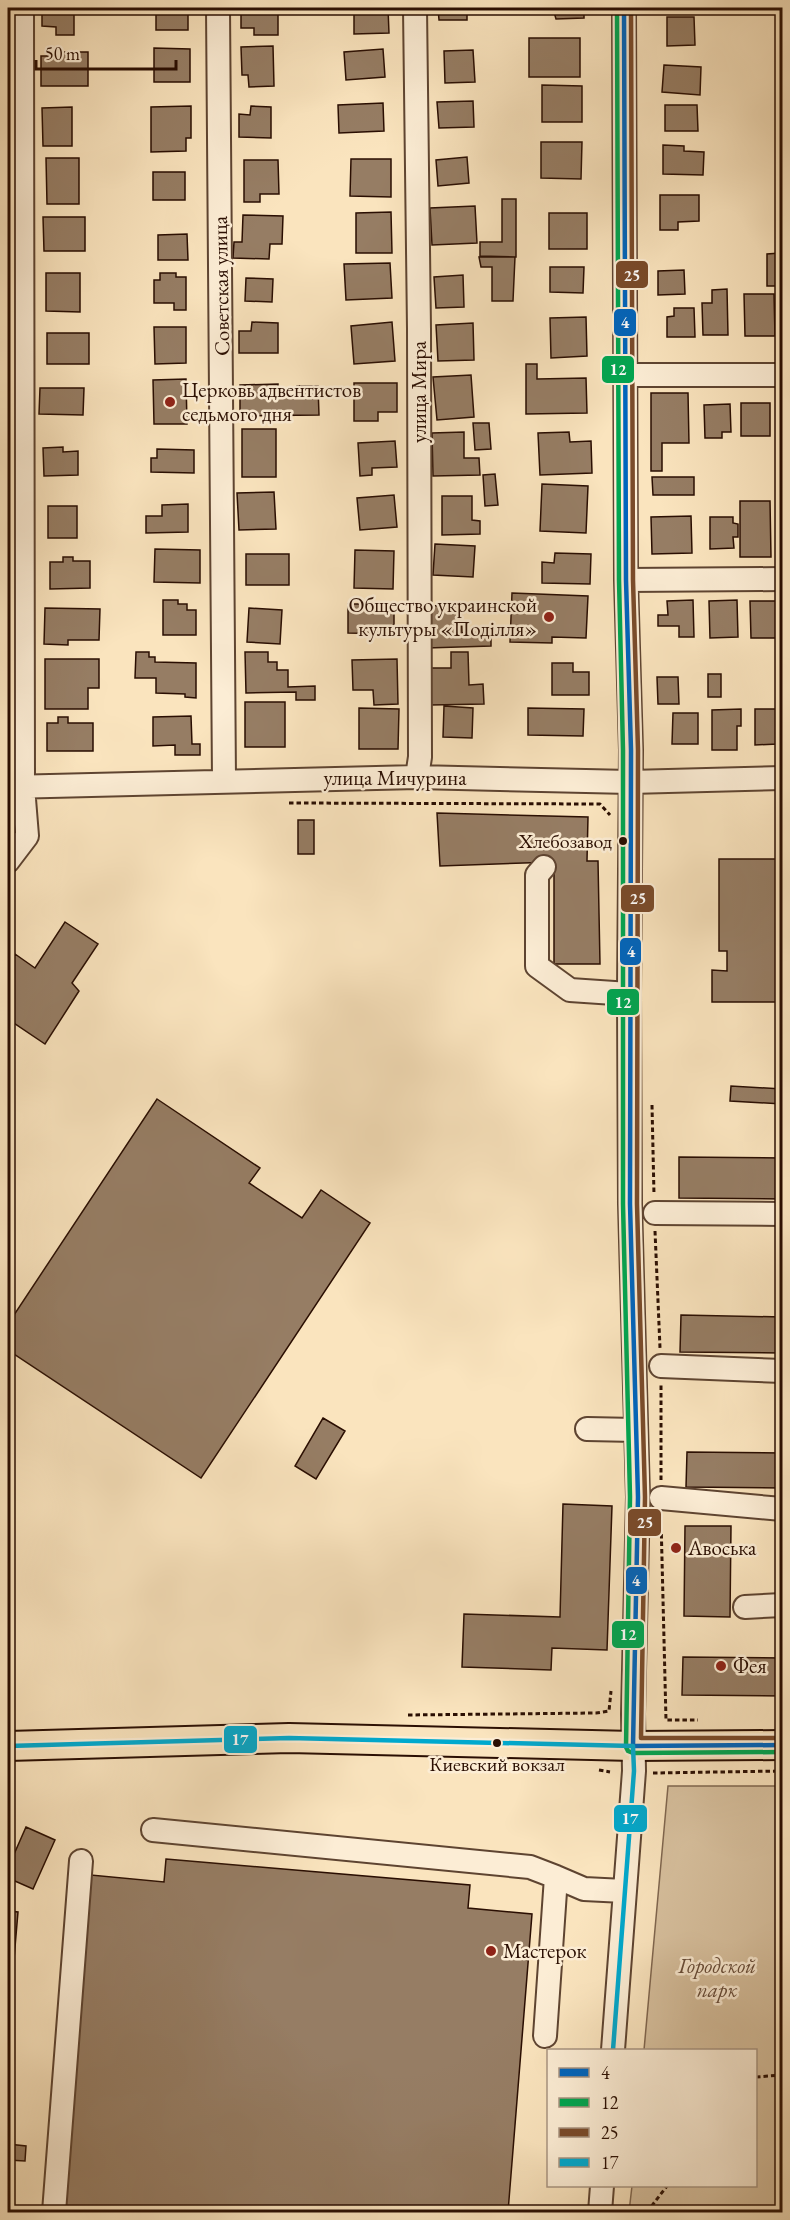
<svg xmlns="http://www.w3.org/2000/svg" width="790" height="2220" viewBox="0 0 790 2220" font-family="'EB Garamond',serif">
<rect width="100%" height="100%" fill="#fae4be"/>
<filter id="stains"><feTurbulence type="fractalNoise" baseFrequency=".00333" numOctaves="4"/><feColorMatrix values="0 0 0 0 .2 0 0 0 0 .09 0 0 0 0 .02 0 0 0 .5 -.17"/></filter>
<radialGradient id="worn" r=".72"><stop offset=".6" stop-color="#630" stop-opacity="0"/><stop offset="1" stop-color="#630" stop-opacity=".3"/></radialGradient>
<path fill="#d7c09e" stroke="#806750" stroke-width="1.5" d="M668 1786H782V2212H629L632 2186H756V2050H644Z"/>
<path fill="#967d64" stroke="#2a0e02" stroke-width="1.5" d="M42 8H74V35H56V27L42 26Z
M156 8H188V30H156Z
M241 8H278V35H254V28H241Z
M354 8H388L389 33 354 34Z
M438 8H467V20H439Z
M540 8H584V18L556 19 554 12H540Z
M667 17H694L695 45 667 46Z
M529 38H580V77H529Z
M273 46 274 86 249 87 248 75H242L241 47Z
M154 48 190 49V82H154Z
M383 49 385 77 346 80 344 52Z
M473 50 475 82 445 83 444 51Z
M51 52H88V86H41V56H51Z
M664 65 701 67 700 95 662 92Z
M542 85 582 86V122H542Z
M473 101 474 127 439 128 437 102Z
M383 103 384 131 339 133 338 105Z
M665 105H697L698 131H665Z
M191 106V138H186V151L151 152V107Z
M251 106 271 107V138L239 137V114L250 115Z
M72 107V146H43L42 108Z
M541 142H582L581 179 541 178Z
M663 145 684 146V151L704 152 703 175 663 174Z
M467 157 469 183 438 186 436 160Z
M46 158H79V204H47Z
M351 159H391V197L350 196Z
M244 160H278L279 194H260V202H244Z
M153 172H185V200H153Z
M660 195H699V221L678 222V230H660Z
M502 199H516V257L480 256V242H502Z
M475 206 477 243 432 245 430 208Z
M391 212 392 253H356V213Z
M549 213H587V249H549Z
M243 215 283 216 282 244H270L269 259 233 258 234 242H242Z
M43 217H85V251H44Z
M187 234 188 260H158V235Z
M780 253 781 286H767V254Z
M479 257H515L513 301H492V267H481Z
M390 263 392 298 346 300 344 264Z
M550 267H584L583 293 550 292Z
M684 270 685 294 658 295V271Z
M46 273H80V312L46 311Z
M160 273H176V277H186V310H174V303H154V280H160Z
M463 275 464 307 436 308 434 277Z
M246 278 273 279 272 302 245 301Z
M727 289 728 335H703L702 303H712V290Z
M744 294H774L775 336H745Z
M674 308H694L695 337H667V317L674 316Z
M586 317 587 356 551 358 550 318Z
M252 322 278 323V353H239V331H251Z
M392 322 395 361 354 364 351 326Z
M473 323 474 360 438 361 436 325Z
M154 327H186V363L155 364Z
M47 333H89V364H47Z
M526 364H537V379L586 378 587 413 526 414Z
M471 375 474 417 437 420 433 377Z
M186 379 187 424H154L153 380Z
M354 383H397V412H378V421H354Z
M278 384V395L297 394V386H318L319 415 240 416V385Z
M40 388H84L83 415 39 414Z
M651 393H688L689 443H662V471H651Z
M741 403H770V436H741Z
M730 404 731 432H722V438H705L704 405Z
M473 423H489L491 449 475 450Z
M242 429H276V477H242Z
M464 432V458H479L480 475 433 476 432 433Z
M569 432 570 442 591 441 592 473 540 475 538 433Z
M395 441 397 467 372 468V475L360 476 358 443Z
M63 447V452L78 451V475L44 476 43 448Z
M157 449 194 450V473L151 472V458H157Z
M495 474 498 505 485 506 483 475Z
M652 477H694V495H653Z
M542 484 588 486 586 533 540 531Z
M274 492 276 529 239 530 237 493Z
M394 495 397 527 360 530 357 498Z
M442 496H472V520L480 521V534L442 535Z
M740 501H770L771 557H740Z
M188 504V532L146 533V516H162V505Z
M48 506H77V538H48Z
M691 516 692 553 652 554 651 517Z
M710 517H733V523L738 524V537H733L734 548 710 549Z
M435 544 475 546 473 577 433 575Z
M155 549 200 550V583L154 582Z
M355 550 394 551 393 589 354 588Z
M555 553 591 554 590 584 542 583V562L554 563Z
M246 554H289V585H246Z
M63 557H73V561H90V588L50 589V562H63Z
M512 593 588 596 586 638 552 637V643L510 642Z
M163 600H178V604H187V610H196V635H163Z
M693 600 694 637H679V626H658V615H668L667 601Z
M737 600 738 637 710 638 709 601Z
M750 601H777V638H751Z
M348 604H394V634L348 633Z
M461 605 462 633 491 632V646L427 648 425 606Z
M45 608 100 609 99 640H68V645L44 644Z
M249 608 282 610 280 644 247 642Z
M136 652H149V657H155V662L196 663V698L185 697V694L156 693V678H135Z
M245 652H268V662H277V670H288V687L315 686V700H296V692L246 693Z
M451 652H468L469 685 483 684 484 704 430 705 429 668H451Z
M45 659H99V688H88V709H45Z
M397 659 398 704 374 705 373 690H353L352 660Z
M552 663H573V672H589V695H552Z
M708 674H721V697H708Z
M657 677H678L679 704H658Z
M245 702H285V747H245Z
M444 706 473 708 472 738 443 737Z
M359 708 399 709 398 749H359Z
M528 708 584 709 583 736 528 735Z
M741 709V726H737V750H712V710Z
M755 709H782V737H777V744L755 745Z
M673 713H698V744H672Z
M191 716 192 744H200V755H175V745L153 746V717Z
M58 717H68V723H93V751H47V723H58Z
M437 813 588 817 587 861H598L600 964H554V862L440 866Z
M298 820H314V854H298Z
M719 859H782V1002H712V970L727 971V951H719Z
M65 922 98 944 72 983 79 991 45 1044 8 1019V966L15 954 35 968Z
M782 1071V1104L730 1101 731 1086 782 1089Z
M157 1099 260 1168 249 1183 302 1218 321 1190 370 1223 201 1478 8 1350V1324Z
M679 1157 782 1158V1199L679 1198Z
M681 1315 782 1317V1353L680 1352Z
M323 1418 345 1431 316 1479 295 1466Z
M687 1452 782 1453V1488L686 1487Z
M563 1504 612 1506 607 1650 552 1648 551 1670 462 1667 464 1614 560 1617Z
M685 1526H731L730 1617 684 1616Z
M683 1657 782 1658V1696L682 1695Z
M26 1827 55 1840 33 1889 8 1878V1868Z
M166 1859 470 1885 468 1908 532 1914 508 2212H64L91 1875 164 1882Z
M8 1911 18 1912 11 1994H8Z
M8 2144 26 2146 25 2161 8 2160Z"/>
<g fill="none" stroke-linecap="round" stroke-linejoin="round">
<defs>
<path id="minor" d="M218 8 224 780
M415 8 419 329 420 757 417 777
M625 375H782
M626 580 782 579
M9 787 417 777 630 782 782 778
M8 861 27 836 23 787 22 8
M544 867 537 875V966L570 990 629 994
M655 1213 782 1214
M661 1366 782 1371
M587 1429 636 1430
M661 1498 782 1509
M745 1607 782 1605
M153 1830 530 1867 556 1877
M545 2036 556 1877 584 1889 624 1891
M613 2050 634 1771 633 1714 638 1497 630 1204 629 994 631 750 626 580 624 8
M54 2212 81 1861
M600 2212 602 2186"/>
<path id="major" d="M8 1746 289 1738 633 1746 782 1745"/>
</defs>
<use href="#minor" stroke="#5e4431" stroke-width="26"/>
<use href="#major" stroke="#2a0e02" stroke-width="32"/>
<path stroke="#2a0e02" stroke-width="3" stroke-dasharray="4.5 3" stroke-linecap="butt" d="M289 803 600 804 610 815
M652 1105 654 1195
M655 1231 660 1348
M661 1480V1384
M661 1519 666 1720H698
M408 1715 596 1713 609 1711 611 1691
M599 1770 610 1772
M653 1773 782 1771
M756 2077 782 2075
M647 2212 667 2186"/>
<use href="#minor" stroke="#fcedd5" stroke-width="22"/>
<use href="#major" stroke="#fae4be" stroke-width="28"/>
<defs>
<path id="bus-1" d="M624 8 626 580 631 750 630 1204 638 1497 633 1746 782 1745"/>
<path id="bus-2" d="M617 8 619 580 623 750V1204L630 1497 626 1747 628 1751 633 1753 782 1752"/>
<path id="bus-3" d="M631 8 633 580 638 750 637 1204 645 1497 641 1738H782"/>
<path id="bus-4" d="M8 1746 289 1738 633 1746 634 1771 613 2050"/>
</defs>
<use href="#bus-1" stroke="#fcedd5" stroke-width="9"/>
<use href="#bus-2" stroke="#fcedd5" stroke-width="9"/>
<use href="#bus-3" stroke="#fcedd5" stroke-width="9"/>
<use href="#bus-4" stroke="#fcedd5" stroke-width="9"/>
<use href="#bus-1" stroke="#0065bd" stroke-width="4.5"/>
<use href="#bus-2" stroke="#00a651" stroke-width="4.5"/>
<use href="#bus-3" stroke="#7a4b2a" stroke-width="4.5"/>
<use href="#bus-4" stroke="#00a9ce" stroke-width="4.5"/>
</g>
<g fill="#8f2418" stroke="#fcedd5" stroke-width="2">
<circle cx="170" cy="402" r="6"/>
<circle cx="549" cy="617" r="6"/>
<circle cx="676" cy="1548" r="6"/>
<circle cx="721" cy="1666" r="6"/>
<circle cx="491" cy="1951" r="6"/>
</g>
<g fill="#2a0e02" stroke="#fcedd5" stroke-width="2">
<circle cx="623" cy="841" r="5"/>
<circle cx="497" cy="1743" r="5"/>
</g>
<g text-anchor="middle" stroke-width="5" stroke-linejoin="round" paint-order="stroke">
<g font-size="20" fill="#2a0e02" stroke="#fcedd5" text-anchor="end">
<text x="612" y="848">Хлебозавод</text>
<text x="497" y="1771" text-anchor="middle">Киевский вокзал</text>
</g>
<g font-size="21" fill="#2a0e02" stroke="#fcedd5">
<text transform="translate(221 286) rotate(-91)" y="7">Советская улица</text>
<text transform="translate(419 392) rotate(-90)" y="7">улица Мира</text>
<text x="395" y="785">улица Мичурина</text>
</g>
<g font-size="21" fill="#2a0e02" stroke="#fcedd5" text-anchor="start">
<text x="182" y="397">Церковь адвентистов<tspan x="182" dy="24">седьмого дня</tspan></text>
<text x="537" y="612" text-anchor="end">Общество украинской<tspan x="537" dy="24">культуры «Поділля»</tspan></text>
<text x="688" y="1555">Авоська</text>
<text x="733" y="1673">Фея</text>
<text x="503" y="1958">Мастерок</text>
</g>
<g font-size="21" font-style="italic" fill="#674c39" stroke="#fcedd5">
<text x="717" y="1973">Городской<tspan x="717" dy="24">парк</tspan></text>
</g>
</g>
<g stroke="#fcedd5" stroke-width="2">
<rect x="615" y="260" width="34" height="29" rx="6" fill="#7a4b2a"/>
<rect x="613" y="308" width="24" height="29" rx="6" fill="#0065bd"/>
<rect x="601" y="355" width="34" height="29" rx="6" fill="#00a651"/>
<rect x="620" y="884" width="35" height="29" rx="6" fill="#7a4b2a"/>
<rect x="619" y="937" width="23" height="29" rx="6" fill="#0065bd"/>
<rect x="606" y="988" width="34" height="28" rx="6" fill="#00a651"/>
<rect x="627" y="1508" width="35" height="29" rx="6" fill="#7a4b2a"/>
<rect x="625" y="1566" width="23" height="29" rx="6" fill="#0065bd"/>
<rect x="611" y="1620" width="34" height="29" rx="6" fill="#00a651"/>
<rect x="223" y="1725" width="35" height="29" rx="6" fill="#00a9ce"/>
<rect x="613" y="1804" width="35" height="29" rx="6" fill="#00a9ce"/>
</g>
<g font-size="16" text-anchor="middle" font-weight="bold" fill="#fff">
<text x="632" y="281">25</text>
<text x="625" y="328">4</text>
<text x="618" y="375">12</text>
<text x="638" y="904">25</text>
<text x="631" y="957">4</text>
<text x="623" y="1008">12</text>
<text x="645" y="1528">25</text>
<text x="636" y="1586">4</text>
<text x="628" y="1640">12</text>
<text x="240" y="1745">17</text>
<text x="630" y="1824">17</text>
</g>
<rect width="790" height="2220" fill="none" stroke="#fae4be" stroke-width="30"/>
<rect x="9" y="9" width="772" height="2202" fill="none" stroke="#2a0e02" stroke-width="3"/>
<rect x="15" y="15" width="760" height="2190" fill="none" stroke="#2a0e02" stroke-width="1.5"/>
<rect x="547" y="2049" width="210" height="138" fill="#fcedd5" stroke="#a89481" stroke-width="1.5"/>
<rect x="559" y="2068" width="30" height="9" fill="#0065bd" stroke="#a89481" stroke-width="1.5"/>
<text x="601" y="2079" font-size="18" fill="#2a0e02">4</text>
<rect x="559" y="2098" width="30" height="9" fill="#00a651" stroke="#a89481" stroke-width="1.5"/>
<text x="601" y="2109" font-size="18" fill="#2a0e02">12</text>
<rect x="559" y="2128" width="30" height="9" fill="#7a4b2a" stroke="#a89481" stroke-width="1.5"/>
<text x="601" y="2139" font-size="18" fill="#2a0e02">25</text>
<rect x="559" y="2158" width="30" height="9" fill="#00a9ce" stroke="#a89481" stroke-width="1.5"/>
<text x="601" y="2169" font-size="18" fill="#2a0e02">17</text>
<path d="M36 60v9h140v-9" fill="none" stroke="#2a0e02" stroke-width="3"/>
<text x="45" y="60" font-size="18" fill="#2a0e02" stroke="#fcedd5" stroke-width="4.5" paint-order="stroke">50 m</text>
<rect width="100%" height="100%" filter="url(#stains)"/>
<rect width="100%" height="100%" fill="url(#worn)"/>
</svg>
